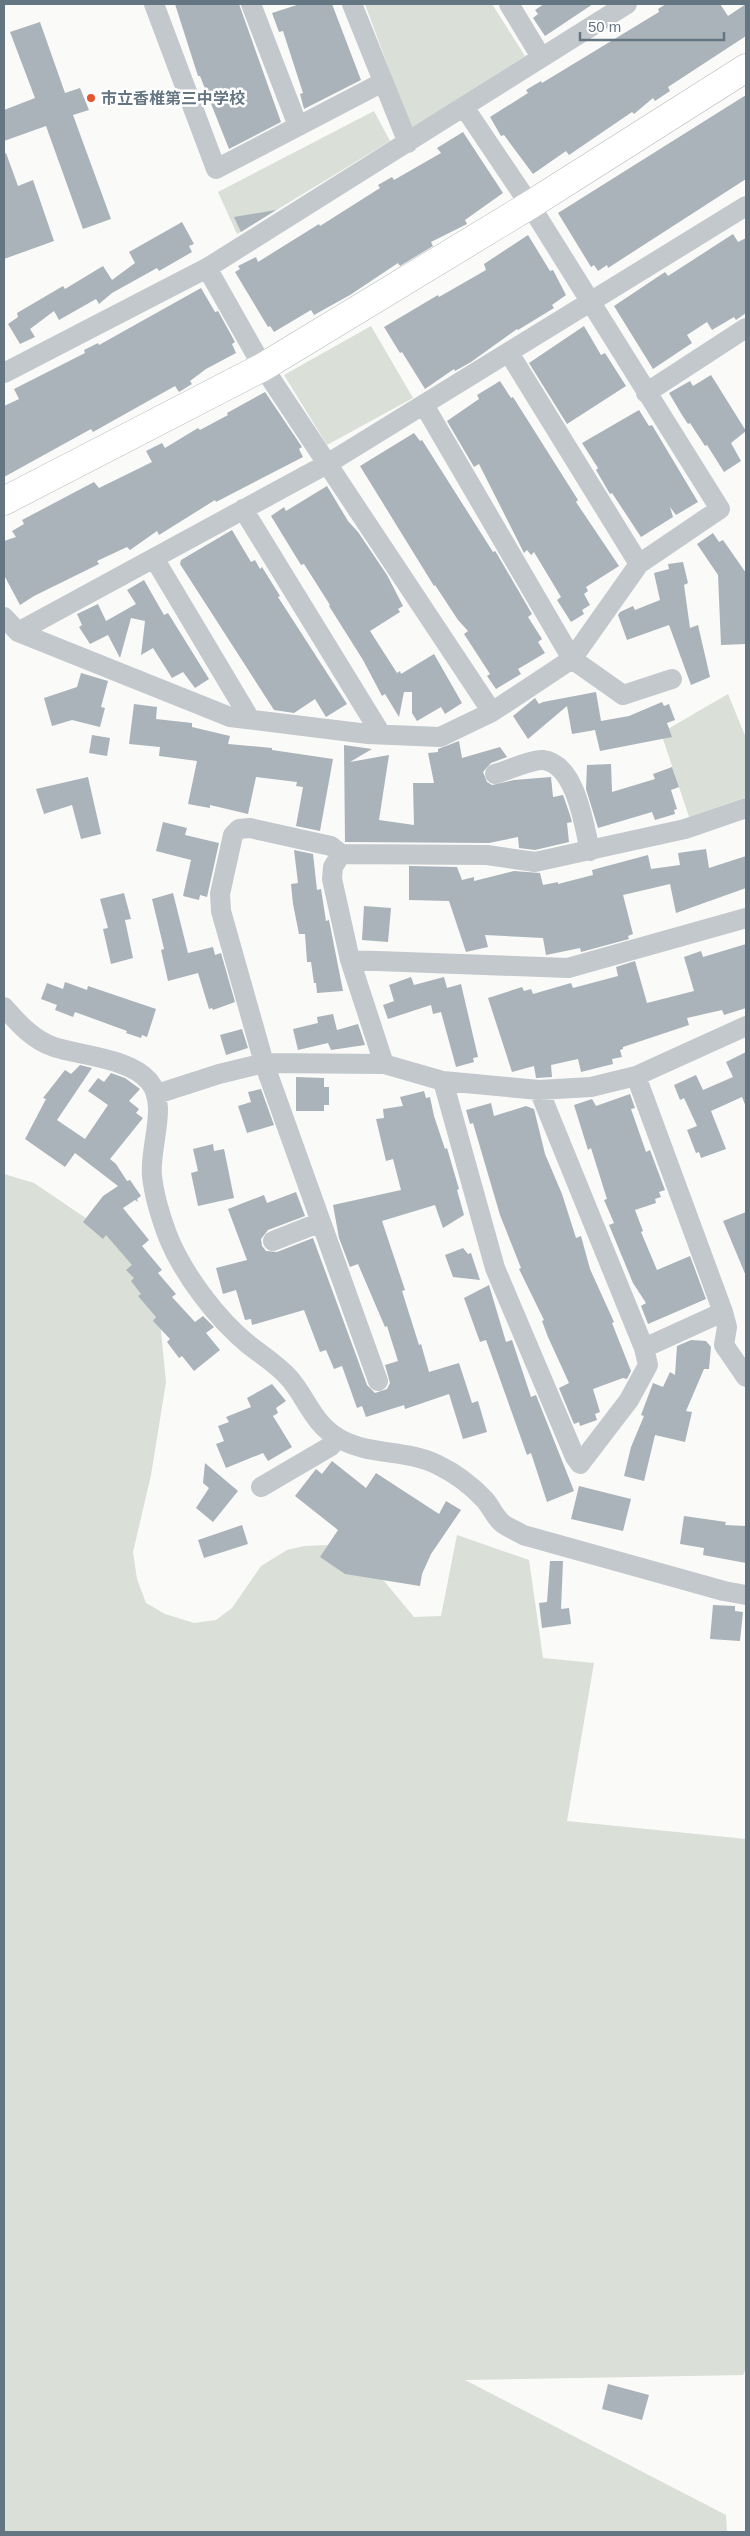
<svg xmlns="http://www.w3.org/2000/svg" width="750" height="2536" viewBox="0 0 750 2536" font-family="Arial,'Noto Sans JP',sans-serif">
<rect width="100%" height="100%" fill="#fafaf8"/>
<path fill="#dadfd7" d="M365 4H492L525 56 411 129Z
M374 111 390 141 237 234 218 192Z
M371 326 413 398 327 445 284 375Z
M728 694 746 738V797L689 817 661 733Z
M4 1174 34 1183 96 1225 143 1268 160 1321 166 1382 151 1475 133 1552 137 1579 146 1603 165 1614 194 1623 216 1620 232 1608 261 1566 287 1550 304 1546 328 1545 357 1559 384 1581 414 1617 441 1616 457 1535 529 1560 543 1658 594 1663 567 1821 746 1839V2368L743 2375 465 2380 726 2515 727 2532H4Z"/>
<path fill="#aab3b9" d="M175 4H239L281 122 229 149 200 76H198Z
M300 4H332L361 80 304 109 300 94 303 93 283 31 279 32 272 13Z
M544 4H593L545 36 533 18 538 14 535 10Z
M666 4H720L728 16 746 4V36L668 87 670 91 655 101 653 98 634 114 632 112 569 155 566 151 533 174 504 135 501 136 490 117 528 93 526 90 541 81 542 83 659 12 658 9Z
M40 22 65 93 80 88 89 110 73 115 111 219 83 229 46 126 4 141V110L35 98 10 32Z
M746 95V179L608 268 607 265 598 271 594 265 591 267 558 213Z
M463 132 503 193 465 220 467 224 431 242 433 246 400 266 398 263 350 295 314 315 311 310 274 332 270 326 268 327 235 272 240 269 238 266 256 257 258 262 319 224 320 226 380 188 378 185 392 177 394 180 441 153 437 148Z
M6 153 18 186 33 180 54 241 4 259V154Z
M276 210 241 232 234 217Z
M182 222 194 244 189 246 192 252 159 271 157 268 112 293 99 304 96 299 59 320 54 311 30 329 35 337 20 344 8 324 18 317 17 313 63 286 65 289 103 266 112 280 135 263 129 252Z
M733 234 738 242 746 238V313L736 320 734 317 712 330 707 322 687 335 692 343 653 369 614 306 665 272 668 276Z
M528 235 550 271 553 270 566 295 552 305 554 308 518 330 517 329 471 362 455 371 454 369 425 389 402 352 400 353 384 327 438 295 439 297 486 270 484 264Z
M201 288 215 312 218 311 235 342 232 344 236 353 206 369 190 381 192 384 179 392 175 386 93 432 91 429 4 477V406L19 399 14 389 85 353 84 350 98 343 99 345Z
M584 326 601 355 605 353 626 386 567 424 529 363Z
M711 375 746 431 731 443 741 461 724 472 707 445 705 446 690 423 688 424 682 415 669 393 690 381 693 386Z
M500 381 511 398 513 397 578 500 576 502 619 566 586 587 588 591 584 594 590 605 582 610 584 614 571 622 557 600 561 597 534 552 531 555 527 550 524 553 479 464 474 467 447 421 479 399 477 395Z
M265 392 302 447 299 449 303 457 216 502 215 500 159 535 157 531 130 550 127 547 97 561 99 564 34 596 20 605 4 575V541L16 537 12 531 24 524 22 520 94 482 99 488 152 462 146 451 162 443 165 448 198 428 200 430 228 415 227 413Z
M639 410 649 426 652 425 698 502 676 515 670 507 673 517 641 537 612 493 610 494 596 470 598 468 582 443Z
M414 433 420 441 422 440 493 552 495 551 497 554 532 614 528 617 542 639 538 642 545 653 518 669 521 674 496 689 487 676 490 674 464 634 468 631 458 620 435 585 434 586 360 466Z
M327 486 348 521 358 532 387 575 403 606 398 609 400 612 370 631 397 673 400 671 401 674 434 654 462 703 445 714 441 707 417 721 412 713V692H404L399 717 385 694 382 696 363 660 329 606 330 605 304 564 301 565 271 516 284 507 286 511Z
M232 530 251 562 255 560 260 569 262 567 280 596 278 597 347 704 326 717 315 699 294 713 274 710 180 564 181 560Z
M713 533 719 542 723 540 746 573V644L721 645 718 575 697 544Z
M683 562 688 583 684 585 690 628 698 625 710 677 691 685 669 625 627 640 618 615 620 612 633 606 635 610 660 600 654 573 669 569 668 564Z
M144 580 164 615 168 613 209 679 195 688 183 672 172 678 153 648 141 655 145 621 131 618 120 658 108 635 90 644 79 627 82 625 77 614 98 604 106 621 136 604 127 590Z
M81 673 108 681 101 707 105 708 100 727 72 720 52 726 44 698 77 687Z
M596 692 601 721 629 716 662 702 664 706 669 704 675 720 667 723 672 737 600 751 595 730 572 734 567 706 528 739 513 716 535 698 539 704 543 702Z
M134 704 157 707 156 719 192 723V727L230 736 228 744 272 748V750L333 759 320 831 296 826 303 787 296 786 297 782 256 777 248 814 210 805V808L188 804 197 761 159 756 160 747 129 744Z
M92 735 110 738 107 756 89 753Z
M459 741 462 758 500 747 507 757 491 763 483 772 487 782 492 785 514 780 551 777 553 797 563 795 570 815 572 822 567 823 569 842 535 850 519 848 518 837 489 843 345 842 344 745 372 749 350 762 389 755 379 820 414 825 413 783H434L428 753 438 752V749Z
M611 764 612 792 655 779 653 774 672 767 679 787 671 790 677 809 674 810 675 814 655 820 652 812 598 828 586 789 587 765Z
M88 777 101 834 81 839 72 805 44 814 36 789Z
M163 822 187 828 185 835 219 843 207 897 200 895 199 900 183 896 191 860 156 851Z
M706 849 709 868 746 856V888L676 913 670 884 623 895 633 934 628 936 629 939 581 952 580 948 546 955 543 938 485 935 488 947 466 952 449 901 409 900V866L457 867 462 880 474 877V881L514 871 540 873 543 885 558 882V884L593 875 592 870 648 855 651 869 680 865 678 853Z
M294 850 313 854 317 890 321 889 326 921 329 920 343 991 317 993 316 983H314L311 962H307L305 934H299L293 904 291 884 298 883Z
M124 893 131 919 125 920 133 958 111 964 103 929 108 928 100 899Z
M173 893 188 953 213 947 215 955 221 953 235 1002 213 1010 212 1008 209 1009 198 973 168 981 161 950 164 949 152 899Z
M364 906 391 908 388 942 362 940Z
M746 944V1008L724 1015 722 1010 687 1018 689 1025 623 1047V1049L620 1050 622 1057 612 1059 613 1064 581 1072 578 1059 551 1065 552 1077 536 1078 534 1066 512 1072 488 998 522 987 524 991 531 989 533 994 571 983 573 988 618 976 616 967 635 961 647 1003 694 991 684 957 701 951 703 957Z
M411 977 414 985 444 977 447 988 461 984 478 1057 473 1058 474 1062 456 1067 441 1012 433 1014 431 1005 388 1019 383 1005 394 1001 389 985Z
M65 982 87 990 88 986 156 1009 147 1037 142 1035 141 1038 126 1033 127 1031 75 1012 73 1017 55 1010 57 1005 41 999 47 983 63 989Z
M333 1014 337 1030 358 1024 365 1045 331 1050 328 1043 298 1050 293 1029 318 1023 317 1017Z
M242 1029 248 1048 226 1055 220 1035Z
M746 1052V1107L742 1097 711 1111 726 1149 701 1158 699 1152 696 1153 687 1130 697 1126 684 1098 680 1100 674 1085 696 1075 703 1090 733 1077 726 1062Z
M80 1065 92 1068 57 1120 85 1139 108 1105 88 1091 98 1078 104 1082 111 1073 125 1078 140 1089 129 1101 139 1109 136 1113 143 1118 110 1159 116 1164 127 1181 130 1180 141 1196 137 1199 138 1202 135 1200 123 1208 149 1240 142 1246 162 1270 158 1273 176 1294 172 1297 195 1322 203 1316 214 1327 206 1333 220 1350 194 1371 182 1356 179 1358 167 1342 170 1339 153 1321 156 1317 138 1296 141 1294 131 1281 134 1278 126 1270 132 1265 106 1235 103 1239 83 1222 103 1196 118 1186 75 1153 65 1167 25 1139 46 1099 43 1098 65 1070 71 1074Z
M296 1077 324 1078V1087H329V1105H324V1111H296Z
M261 1089 274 1125 247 1133 238 1106 251 1102 248 1092Z
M424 1091 426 1098 430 1097 434 1116 445 1149 447 1148 459 1189 457 1190 464 1215 443 1228 435 1205 382 1221 405 1290 402 1291 419 1345 421 1344 429 1372 459 1363 472 1403 478 1401 487 1432 463 1439 449 1394 405 1409 404 1405 366 1417 362 1406 357 1408 342 1366 334 1369 326 1350 320 1352 304 1310 252 1325 251 1319 245 1320 236 1290 223 1294 216 1268 247 1260 228 1209 264 1195 267 1203 296 1192 305 1216 268 1230 261 1239 262 1246 266 1251 277 1252 313 1238 367 1385 375 1393 387 1389 390 1383 385 1365 398 1361 387 1326 385 1327 358 1264 350 1267 339 1238 333 1205 401 1190 393 1159 386 1161 376 1119 384 1118 383 1109 403 1106 400 1097Z
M630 1094 635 1108 631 1109 646 1152 650 1150 665 1190 659 1192 661 1197 655 1199 656 1203 635 1210 643 1231 641 1232 657 1270 690 1256 706 1299 648 1324 641 1306 646 1303 633 1283 609 1225 614 1223 604 1200 607 1199 591 1148 588 1150 574 1105 592 1099 596 1106Z
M491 1103 494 1116 526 1106 534 1109 545 1154 562 1194 576 1238 581 1236 590 1269 614 1322 612 1323 631 1371 627 1379 623 1378 593 1389 600 1412 595 1414 597 1420 580 1426 579 1422 574 1424 559 1388 569 1383 548 1337 542 1321 544 1320 519 1269 521 1268 500 1215 473 1123 470 1124 466 1110Z
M213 1144 214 1151 224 1149 234 1198 198 1206 191 1173 198 1171 193 1149Z
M746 1212V1276L723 1221Z
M463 1248 468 1254 471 1253 480 1280 453 1277 445 1255Z
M489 1285 506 1342 512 1340 531 1397 536 1395 574 1491 547 1502 531 1453 527 1455 486 1340 480 1342 464 1298Z
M691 1340 706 1341 711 1347 709 1369H704L686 1411 692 1412 685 1442 655 1435 644 1481 624 1476 631 1447 644 1416 641 1415 653 1383 663 1387 670 1372 675 1375 677 1346Z
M272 1384 286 1401 276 1408 278 1413 273 1416 292 1447 268 1461 263 1453 226 1468 216 1444 224 1441 218 1426 229 1422 226 1417 251 1407 247 1398Z
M332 1461 366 1488 376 1473 439 1514 446 1501 461 1510 431 1554 422 1574 420 1586 345 1574 320 1557 338 1530 295 1496 316 1469 322 1474Z
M205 1463 238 1491 213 1522 196 1508 209 1488 203 1483Z
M579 1486 631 1499 623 1531 571 1519Z
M684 1516 726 1522 725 1525 746 1526V1563L703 1555 704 1548 680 1544Z
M242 1525 248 1544 204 1558 198 1540Z
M550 1561H563L561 1609 569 1608 571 1624 542 1628 539 1603 547 1602Z
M713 1605 735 1606V1611L743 1612 740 1641 710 1639Z
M608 2384 649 2395 642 2420 602 2409Z"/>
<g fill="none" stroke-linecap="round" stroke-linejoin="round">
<defs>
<path id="secondary" d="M4 501 263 367 530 205 746 68"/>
</defs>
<use href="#secondary" stroke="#b3babf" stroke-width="29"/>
<path stroke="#c3c8cc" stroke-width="20" d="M154 4 216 169 383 82
M251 4 298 126
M352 4 408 143
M509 4 541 57
M207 268 263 367 492 712
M509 353 639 564
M4 373 207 268 627 4
M646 393 746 328
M424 405 572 659 623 695 672 679
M243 509 381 734
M154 558 250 719
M4 617 18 632 230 717 368 734 440 737 492 712 572 659 639 564 720 509 530 205 464 107
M18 632 327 464 746 206
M495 774C506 771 533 759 543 760 576 764 584 825 590 851
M341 854 331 846 250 828 239 829 233 835 220 894 221 911 264 1063 378 1381
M350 960 568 968 746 918
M4 1007C18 1023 33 1040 54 1047 82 1056 129 1058 149 1081 169 1105 149 1146 152 1176 154 1196 160 1215 167 1234 182 1273 217 1319 249 1345 263 1356 278 1365 290 1379 307 1399 313 1423 338 1438 369 1456 405 1449 436 1464 453 1472 472 1486 485 1500 491 1507 495 1517 502 1523 508 1528 517 1531 523 1535L724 1591 746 1595
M384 1064 350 960 332 879 333 867 341 854 487 855 535 862 685 829 746 808
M636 1076 723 1312 644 1348
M443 1081 495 1268 575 1457 580 1464 629 1400 648 1365 644 1348 539 1090
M157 1094 219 1074 264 1063 384 1064 443 1081 539 1090 591 1087 636 1076 746 1026
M273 1241 321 1222
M723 1312 727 1327 724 1345 746 1377
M261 1487 331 1446 337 1437"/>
<use href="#secondary" stroke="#fff" stroke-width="28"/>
</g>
<circle fill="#e4572e" stroke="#fff" stroke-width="2" cx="91" cy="98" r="5"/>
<g text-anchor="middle" stroke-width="5" stroke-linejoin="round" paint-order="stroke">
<g font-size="16" font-weight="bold" fill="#657683" stroke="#fff" text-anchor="start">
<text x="101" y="104">市立香椎第三中学校</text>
</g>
</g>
<rect width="750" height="2536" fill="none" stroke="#657683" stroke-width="10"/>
<path d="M580 32v8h144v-8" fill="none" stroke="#657683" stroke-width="2.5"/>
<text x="588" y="32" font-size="15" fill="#657683" stroke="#ffffff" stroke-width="4" paint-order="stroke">50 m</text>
</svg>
